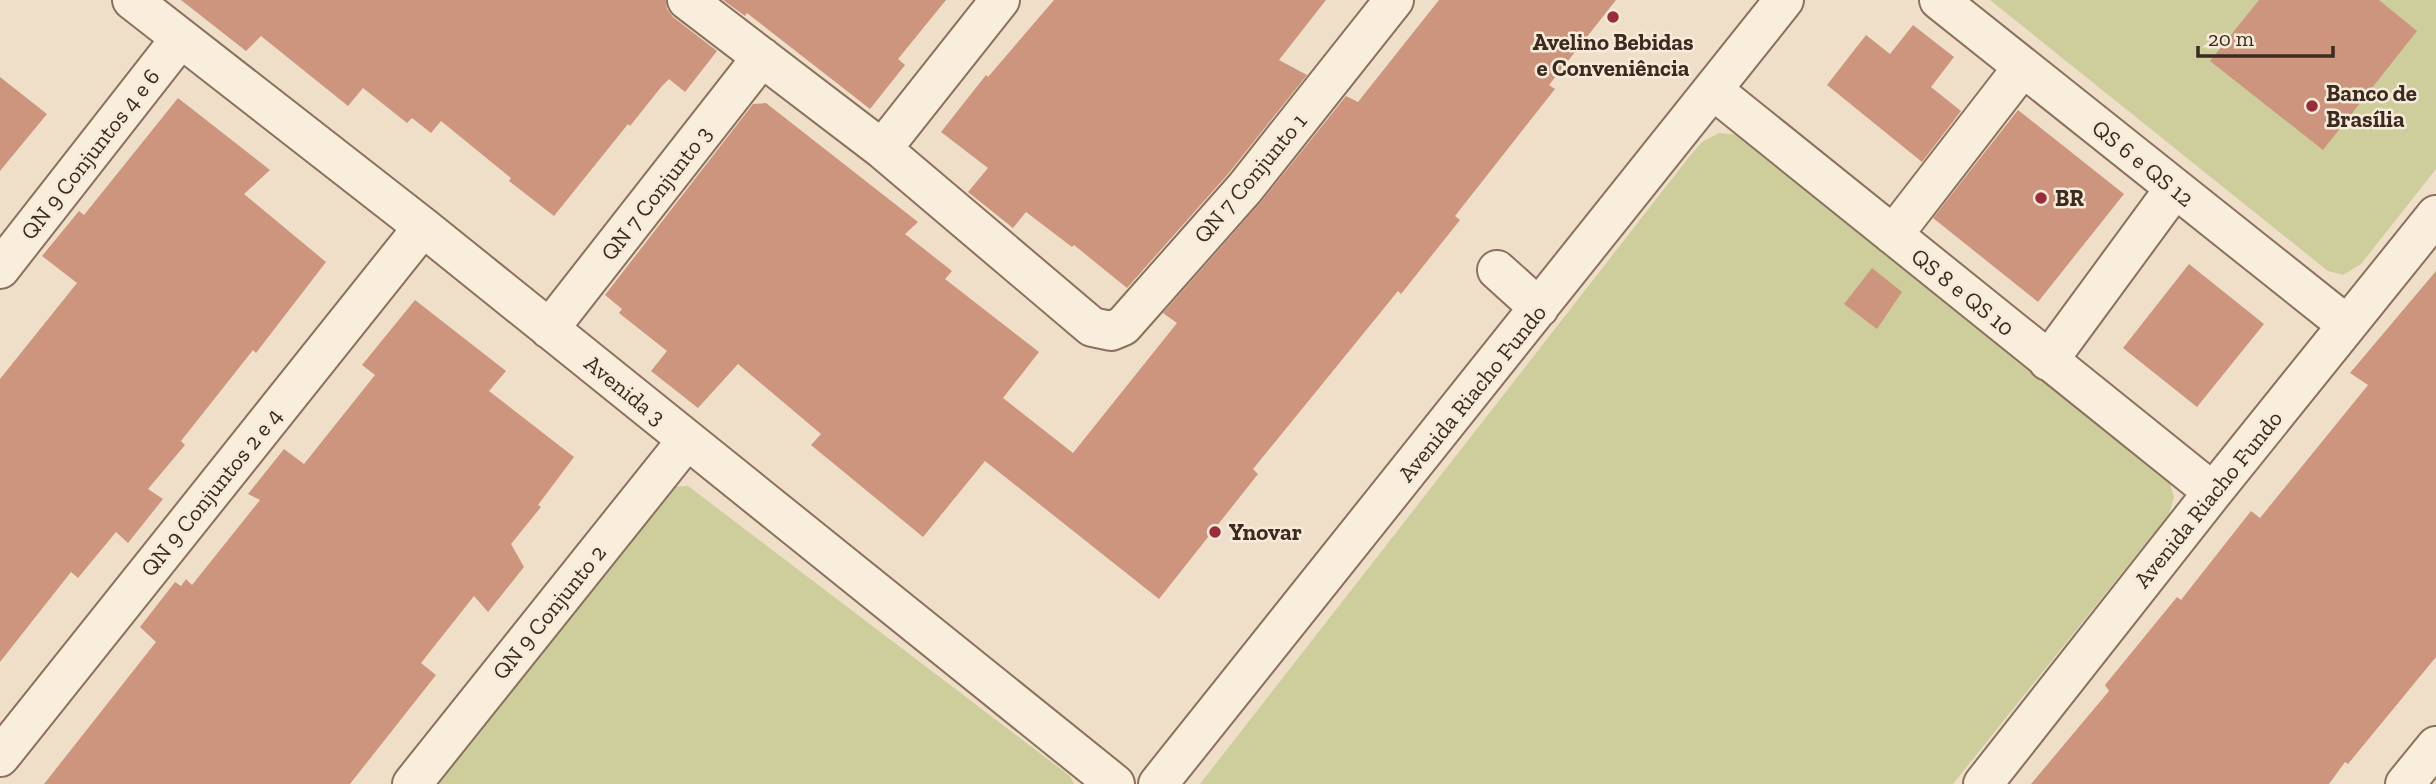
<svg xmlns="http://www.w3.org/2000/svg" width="2436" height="784" viewBox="0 0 2436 784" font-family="'Zilla Slab',serif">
<rect width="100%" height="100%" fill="#efdfc8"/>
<path fill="#cecd9c" d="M1990 0H2436V169L2361 264 2343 275 2328 271Z
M1719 133 1739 135 2169 480 2174 497 2169 514 1953 784H1200L1689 157 1702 142Z
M688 486 1070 776 1074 784H425L667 487Z"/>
<path fill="#cd957e" d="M181 0H666L667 9 673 17 717 51 685 92 669 79 662 86 630 126 628 124 554 216 509 181 511 178 441 121 431 133 412 118 407 123 363 88 348 106 261 36 246 51Z
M723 0H946L898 59 905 65 870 109 747 13 745 16Z
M1054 0H1326L1279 60 1307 75 1228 174 1127 288 1074 245 1072 247 1026 212 1013 228 968 192 988 168 941 132 986 75 988 77Z
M1439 0H1616L1549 85 1555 89 1455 216 1460 220 1401 294 1398 291 1253 469 1258 474 1159 599 985 461 923 537 811 445 821 434 738 364 698 408 651 371 667 351 619 313 622 309 605 295 753 104 766 103 918 222 905 234 952 271 945 279 1039 352 1003 398 1073 453 1177 323 1163 313 1261 202 1346 96 1358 102Z
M2259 0H2379L2417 31 2323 150 2210 61Z
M1913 25 1954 57 1931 87 1961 111 1922 162 1827 85 1866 35 1890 54Z
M0 77 47 114 0 171Z
M178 98 270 170 244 194 326 262 256 353 253 350 181 441 185 445 148 489 163 499 128 543 116 532 78 578 71 572 0 662V379L77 283 42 256 79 211 84 215Z
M2018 110 2124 194 2038 302 1933 218Z
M2189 264 2264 324 2197 407 2123 348Z
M1872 268 1902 292 1877 329 1844 304Z
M2436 271V657L2348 764 2345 762 2329 784H2031L2109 691 2105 685 2177 597 2181 600 2251 511 2260 518 2368 385 2350 373Z
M415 300 506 371 489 391 574 457 538 505 541 507 511 544 524 567 488 612 474 596 421 663 436 675 350 784H44L156 642 140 627 175 582 181 586 186 579 192 585 260 500 248 494 284 449 304 464 375 375 362 365Z"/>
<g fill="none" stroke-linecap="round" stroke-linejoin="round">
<defs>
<path id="minor" d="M132 0 423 227 1115 784
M687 0 882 149 1092 327 1111 331 1123 326 1245 188 1394 0
M1939 0 2347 325
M1713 90 2213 492
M882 149 1000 0
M1893 235 2023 67
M0 269 180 39
M1497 270 1539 308
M549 329 762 57
M2048 361 2175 188
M0 757 423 227
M412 784 687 440
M1158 784 1784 0
M1983 784 2213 492 2436 215
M2405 784 2436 746"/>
</defs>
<use href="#minor" stroke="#8b705d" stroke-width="42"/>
<use href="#minor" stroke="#f9eddc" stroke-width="38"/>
</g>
<g fill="#9b2d3b" stroke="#f6ead8" stroke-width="2.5">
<circle cx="1613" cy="17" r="7"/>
<circle cx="2312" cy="106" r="7"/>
<circle cx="2041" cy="198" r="7"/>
<circle cx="1215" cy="532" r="7"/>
</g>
<g text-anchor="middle" stroke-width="5" stroke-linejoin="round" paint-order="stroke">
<g font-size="23" font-weight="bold" fill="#3c2a20" stroke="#f6ead8" text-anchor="start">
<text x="1613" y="50" text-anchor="middle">Avelino Bebidas<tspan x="1613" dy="26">e Conveniência</tspan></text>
<text x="2326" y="101">Banco de<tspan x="2326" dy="26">Brasília</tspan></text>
<text x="2055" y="206">BR</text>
<text x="1229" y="540">Ynovar</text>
</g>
<g font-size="23" fill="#3c2a20" stroke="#f6ead8">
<text transform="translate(90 154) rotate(-52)" y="8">QN 9 Conjuntos 4 e 6</text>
<text transform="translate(2143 163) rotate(39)" y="8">QS 6 e QS 12</text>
<text transform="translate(1250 178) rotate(-50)" y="8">QN 7 Conjunto 1</text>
<text transform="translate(656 193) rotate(-52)" y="8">QN 7 Conjunto 3</text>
<text transform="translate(1963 292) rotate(39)" y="8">QS 8 e QS 10</text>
<text transform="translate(625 390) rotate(39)" y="8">Avenida 3</text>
<text transform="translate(1472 393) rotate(-51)" y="8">Avenida Riacho Fundo</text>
<text transform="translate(211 492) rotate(-51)" y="8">QN 9 Conjuntos 2 e 4</text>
<text transform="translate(2208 499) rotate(-51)" y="8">Avenida Riacho Fundo</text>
<text transform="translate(549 612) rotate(-51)" y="8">QN 9 Conjunto 2</text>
</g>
</g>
<path d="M2198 46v10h135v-10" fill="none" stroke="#3c2a20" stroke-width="3.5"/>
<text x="2208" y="46" font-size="21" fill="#3c2a20" stroke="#f6ead8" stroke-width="5" paint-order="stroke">20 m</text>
</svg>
